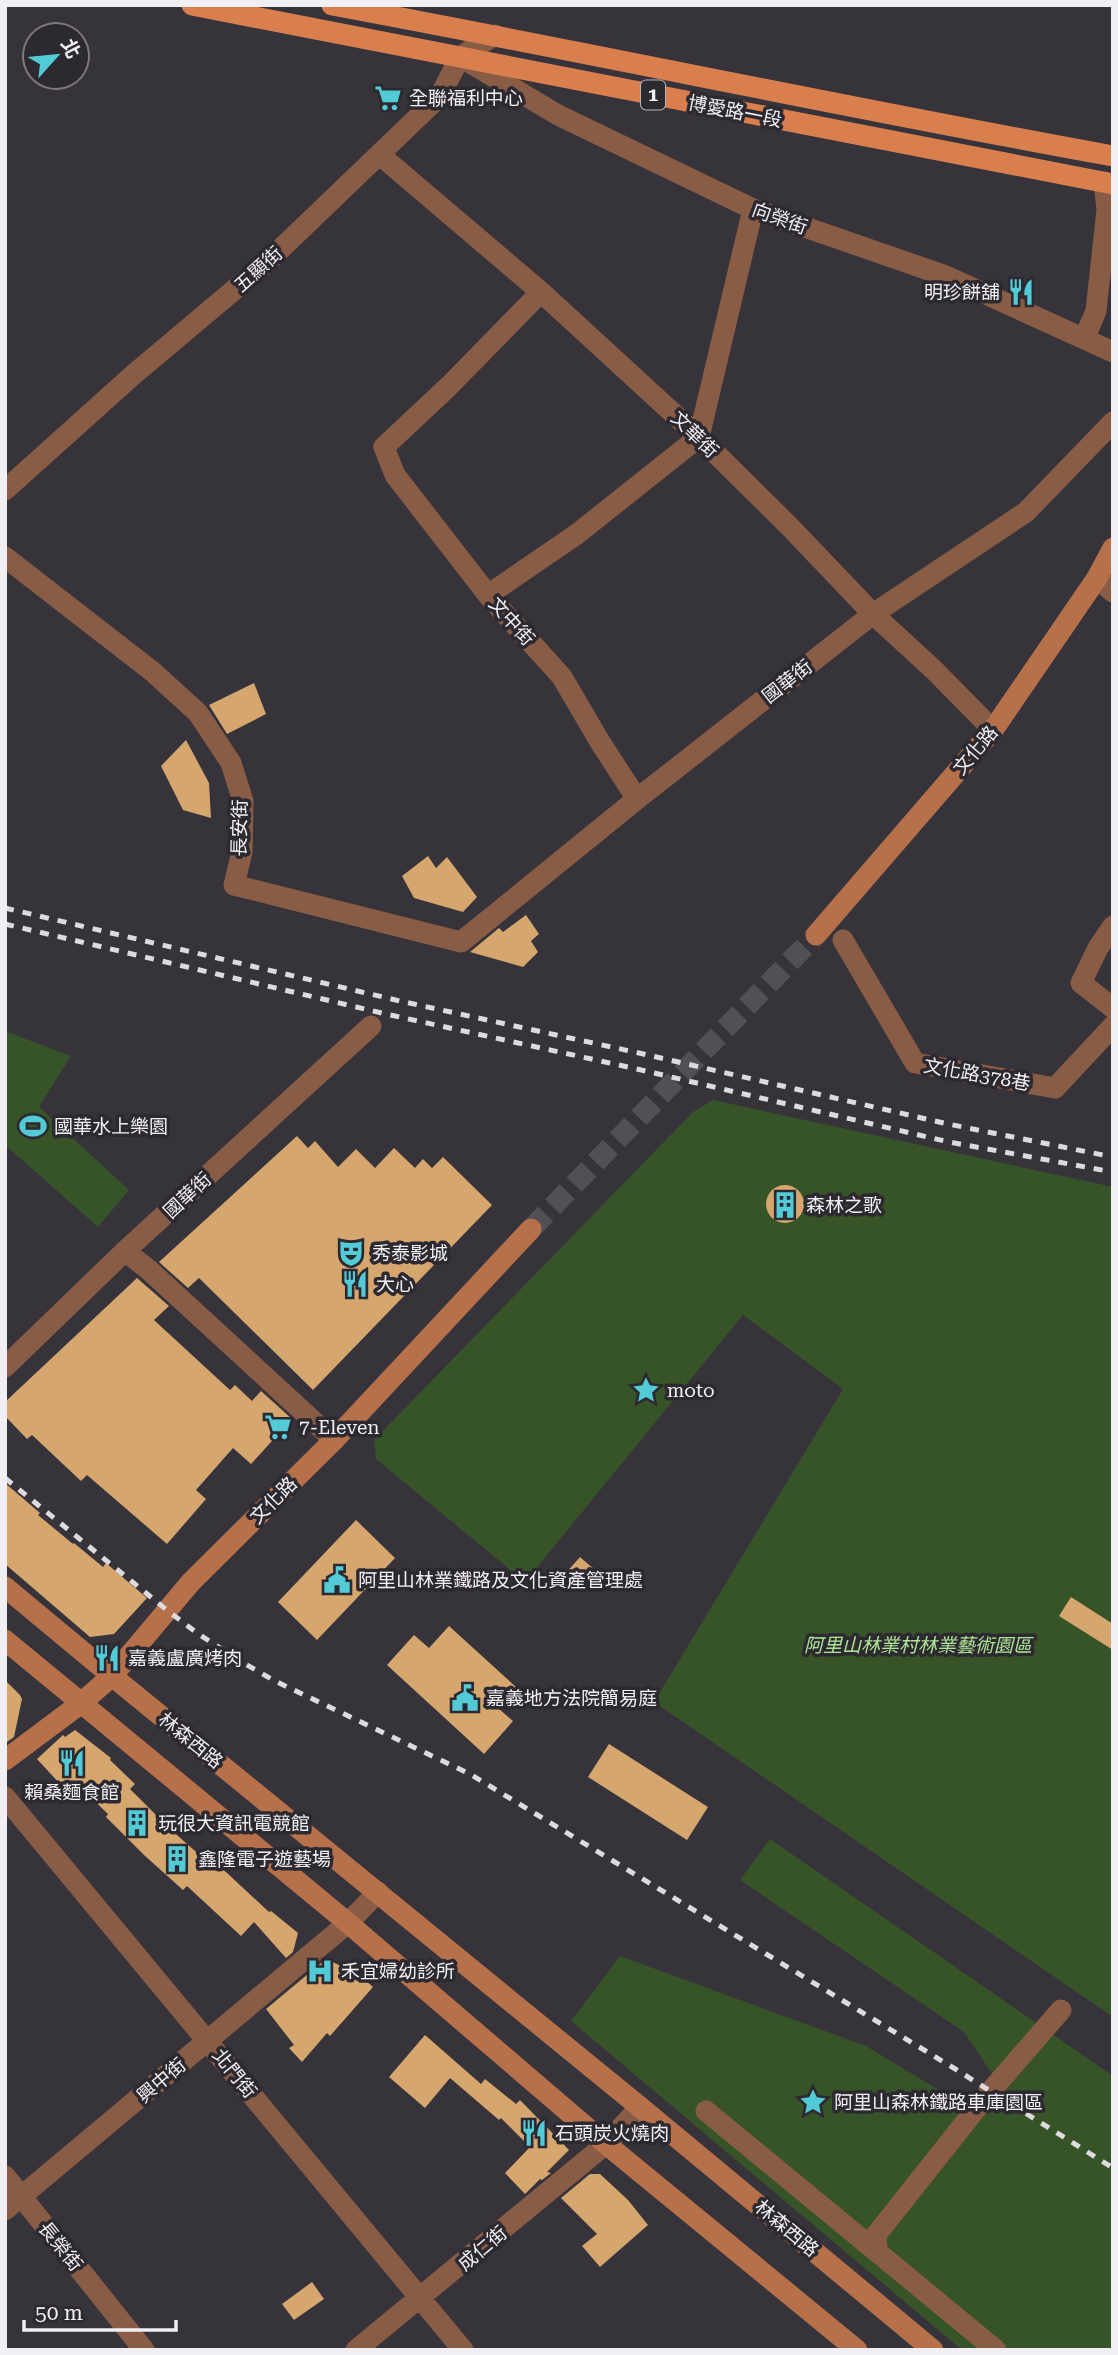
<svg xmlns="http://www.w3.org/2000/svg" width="1118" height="2355" viewBox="0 0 1118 2355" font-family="'Roboto Serif','Noto Sans TC',serif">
<rect width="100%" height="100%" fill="#37333b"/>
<path fill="#375429" d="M5 1031 71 1056 39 1107 129 1190 98 1227 5 1145Z
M713 1100 1113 1187V2017L654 1702 843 1389 743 1315 525 1582 376 1459 374 1440 693 1112Z
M770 1839 1113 2076V2350H962L571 2021 620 1956 866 2046 975 2112 997 2081 964 2032 740 1880Z"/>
<path fill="#d5a66e" d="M254 683 266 714 227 734 209 705Z
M186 740 209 783 211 818 183 810 161 766Z
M428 856 436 868 447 857 477 897 463 912 414 898 402 876Z
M526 915 539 934 531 941 538 952 523 967 470 952 499 928 503 932Z
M297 1136 308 1148 315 1141 338 1167 356 1149 375 1168 394 1148 415 1168 423 1159 432 1168 443 1157 492 1205 313 1390 199 1278 188 1288 159 1262Z
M766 1204a19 19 0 1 1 38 0a19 19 0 1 1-38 0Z
M137 1278 169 1306 154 1320 230 1390 235 1385 252 1401 261 1391 292 1419 251 1464 233 1448 196 1490 206 1499 167 1544 87 1475 81 1481 32 1435 27 1439 5 1416V1402Z
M5 1483 40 1513 38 1515 73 1544 74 1543 103 1567 106 1563 147 1598 114 1634 90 1637 5 1564Z
M356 1520 395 1558 317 1640 278 1602Z
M580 1557 596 1571 579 1589 565 1574Z
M1071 1597 1113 1624V1650L1059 1616Z
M449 1626 517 1688 498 1708 513 1721 484 1754 387 1665 414 1635 429 1648Z
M5 1680 20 1695 22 1699 14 1737 7 1742Z
M75 1730 111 1758 110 1760 135 1784 130 1789 170 1829 210 1864 213 1860 269 1912 271 1911 298 1933 293 1952 286 1958 254 1922 241 1936 187 1886 183 1890 144 1855 106 1817 108 1814 82 1789 73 1798 37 1759 63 1735 65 1737Z
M609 1744 708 1807 687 1840 588 1777Z
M326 1959 358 1974 373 1987 330 2036 327 2033 302 2062 289 2048 294 2045 266 2009Z
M425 2035 481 2084 485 2079 516 2104 520 2100 569 2150 547 2172 551 2173 542 2180 540 2179 525 2194 505 2173 530 2147 501 2118 499 2120 450 2078 425 2108 389 2077Z
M590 2174H600L628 2200 648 2225 600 2267 582 2246 597 2234 561 2198Z
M312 2282 324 2299 294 2320 282 2304Z"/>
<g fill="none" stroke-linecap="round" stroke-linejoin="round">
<path stroke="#534f57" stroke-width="21" stroke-dasharray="21 10" stroke-linecap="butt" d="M531 1229 816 935"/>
<path stroke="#885c45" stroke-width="21" d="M462 58 558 115 753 209 946 276 1113 352
M380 155 541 292 699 437 790 527 873 614 934 670 993 730
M541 292 449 386 384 447 395 475 488 595 562 677 600 742 637 799
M1084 339 1096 311 1107 210 1104 182
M5 490 133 375 265 264 440 96 460 57 495 35
M5 557 153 672 198 713 231 763 243 801 242 852 234 885 461 942 637 799 873 614 1026 512 1113 422
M1097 578 1113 592
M488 595 577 534 699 437 753 209
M1113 926 1098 948 1081 983 1113 1008
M843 940 915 1063 1055 1088 1113 1026
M125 1251 149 1270 334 1440
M5 1367 125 1251 371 1026
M5 1797 463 2350
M706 2111 996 2350
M5 2176 144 2350
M5 2210 348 1923 378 1892
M877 2252 876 2235 983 2100 1061 2010
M356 2350 606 2144 640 2107"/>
<path stroke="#b6704a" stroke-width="21" d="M816 935 993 730 1097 578 1113 548
M5 1587 112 1676 640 2107 933 2350
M5 1640 348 1923 606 2144 857 2350
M5 1760 80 1704 112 1676 191 1582 334 1440 531 1229"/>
<path stroke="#d97f4e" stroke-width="21" d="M192 5 1113 184
M332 5C592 53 852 109 1113 156"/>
<path stroke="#dedbe0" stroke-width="5" stroke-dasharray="9 9" stroke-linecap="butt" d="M5 908 400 1001 639 1053 948 1124 1113 1157
M5 924 386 1014 637 1069 949 1142 1113 1172
M5 1478 168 1611 197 1633 240 1661 275 1681 470 1774 952 2067 1113 2168"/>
</g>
<defs>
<symbol id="supermarket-bare" viewBox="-9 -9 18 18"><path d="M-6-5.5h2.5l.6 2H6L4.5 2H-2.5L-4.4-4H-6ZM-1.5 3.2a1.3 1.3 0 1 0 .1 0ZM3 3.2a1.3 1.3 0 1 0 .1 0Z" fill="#52cbd7" stroke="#2d2930" stroke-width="2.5" paint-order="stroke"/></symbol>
<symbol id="restaurant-bare" viewBox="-9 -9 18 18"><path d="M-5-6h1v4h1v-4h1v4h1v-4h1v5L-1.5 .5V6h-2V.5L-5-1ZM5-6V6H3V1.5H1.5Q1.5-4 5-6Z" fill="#52cbd7" stroke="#2d2930" stroke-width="2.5" paint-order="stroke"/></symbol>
<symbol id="stadium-bare" viewBox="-9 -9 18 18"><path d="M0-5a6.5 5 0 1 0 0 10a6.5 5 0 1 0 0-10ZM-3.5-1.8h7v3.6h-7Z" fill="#52cbd7" stroke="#2d2930" stroke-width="2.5" paint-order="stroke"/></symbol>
<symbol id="building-bare" viewBox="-9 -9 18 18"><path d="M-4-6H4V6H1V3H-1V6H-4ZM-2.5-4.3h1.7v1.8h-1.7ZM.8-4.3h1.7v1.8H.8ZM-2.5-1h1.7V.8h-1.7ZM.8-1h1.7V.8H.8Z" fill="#52cbd7" stroke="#2d2930" stroke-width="2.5" paint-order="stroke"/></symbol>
<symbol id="theatre-bare" viewBox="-9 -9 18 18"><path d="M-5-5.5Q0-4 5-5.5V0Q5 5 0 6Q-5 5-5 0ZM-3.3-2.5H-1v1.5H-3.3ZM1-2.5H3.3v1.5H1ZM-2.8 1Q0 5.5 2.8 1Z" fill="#52cbd7" stroke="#2d2930" stroke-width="2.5" paint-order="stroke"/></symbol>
<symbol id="sight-bare" viewBox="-9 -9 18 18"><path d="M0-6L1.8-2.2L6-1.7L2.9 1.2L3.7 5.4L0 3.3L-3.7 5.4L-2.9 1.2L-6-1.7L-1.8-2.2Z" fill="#52cbd7" stroke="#2d2930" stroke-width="2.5" paint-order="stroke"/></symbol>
<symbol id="civic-bare" viewBox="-9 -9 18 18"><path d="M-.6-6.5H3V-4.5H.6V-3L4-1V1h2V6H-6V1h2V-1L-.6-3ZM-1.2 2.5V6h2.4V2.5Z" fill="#52cbd7" stroke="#2d2930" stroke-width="2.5" paint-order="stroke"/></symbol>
<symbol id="hospital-bare" viewBox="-9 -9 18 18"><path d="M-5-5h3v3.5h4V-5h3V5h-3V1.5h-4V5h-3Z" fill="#52cbd7" stroke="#2d2930" stroke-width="2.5" paint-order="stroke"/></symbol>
</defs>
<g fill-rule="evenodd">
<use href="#supermarket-bare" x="369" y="79" width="38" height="38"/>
<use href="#restaurant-bare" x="1002" y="273" width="38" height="38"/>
<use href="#stadium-bare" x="14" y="1107" width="38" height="38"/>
<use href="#building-bare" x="766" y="1186" width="38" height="38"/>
<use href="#theatre-bare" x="332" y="1234" width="38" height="38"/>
<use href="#restaurant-bare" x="336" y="1265" width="38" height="38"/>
<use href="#sight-bare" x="627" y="1371" width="38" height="38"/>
<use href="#supermarket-bare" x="259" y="1408" width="38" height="38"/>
<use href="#civic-bare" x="318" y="1561" width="38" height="38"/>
<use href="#restaurant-bare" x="88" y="1639" width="38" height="38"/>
<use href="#civic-bare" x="446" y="1679" width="38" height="38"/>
<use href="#restaurant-bare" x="53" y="1744" width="38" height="38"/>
<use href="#building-bare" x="118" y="1804" width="38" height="38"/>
<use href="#building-bare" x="158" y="1840" width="38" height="38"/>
<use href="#hospital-bare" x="301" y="1952" width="38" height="38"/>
<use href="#sight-bare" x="794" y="2083" width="38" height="38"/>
<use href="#restaurant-bare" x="515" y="2114" width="38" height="38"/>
</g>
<g text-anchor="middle" stroke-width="7" stroke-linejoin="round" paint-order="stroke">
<rect fill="#2d2930" stroke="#b7b4b9" stroke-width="2" x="641" y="80.5" width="24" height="29" rx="5"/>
<g font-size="18" font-weight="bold" fill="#f2eff4">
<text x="653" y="101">1</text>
</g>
<g font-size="19" fill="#f2eff4" stroke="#2d2930" text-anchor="start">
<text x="409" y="105">全聯福利中心</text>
<text x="1000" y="299" text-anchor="end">明珍餅舖</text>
<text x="54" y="1133">國華水上樂園</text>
<text x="806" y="1212">森林之歌</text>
<text x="372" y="1260">秀泰影城</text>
<text x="376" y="1291">大心</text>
<text x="667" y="1397">moto</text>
<text x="299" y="1434">7-Eleven</text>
<text x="358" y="1587">阿里山林業鐵路及文化資產管理處</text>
<text x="128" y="1665">嘉義盧廣烤肉</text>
<text x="486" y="1705">嘉義地方法院簡易庭</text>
<text x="72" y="1799" text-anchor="middle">賴桑麵食館</text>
<text x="158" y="1830">玩很大資訊電競館</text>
<text x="198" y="1866">鑫隆電子遊藝場</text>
<text x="341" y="1978">禾宜婦幼診所</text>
<text x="834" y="2109">阿里山森林鐵路車庫園區</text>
<text x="555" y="2140">石頭炭火燒肉</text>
</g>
<g font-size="19" fill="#f2eff4" stroke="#2d2930">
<text transform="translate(735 111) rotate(11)" y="7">博愛路一段</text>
<text transform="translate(780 218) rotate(20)" y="7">向榮街</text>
<text transform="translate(258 269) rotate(-42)" y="7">五顯街</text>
<text transform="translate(695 434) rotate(44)" y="7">文華街</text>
<text transform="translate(512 621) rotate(48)" y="7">文中街</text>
<text transform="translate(787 681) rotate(-38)" y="7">國華街</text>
<text transform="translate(975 750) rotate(-50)" y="7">文化路</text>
<text transform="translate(239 828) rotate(-89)" y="7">長安街</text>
<text transform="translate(977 1074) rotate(10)" y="7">文化路378巷</text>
<text transform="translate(187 1195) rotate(-43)" y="7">國華街</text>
<text transform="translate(273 1500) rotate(-45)" y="7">文化路</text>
<text transform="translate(191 1740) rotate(39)" y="7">林森西路</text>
<text transform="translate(235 2073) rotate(51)" y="7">北門街</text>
<text transform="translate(161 2080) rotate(-40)" y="7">興中街</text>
<text transform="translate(787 2228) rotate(40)" y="7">林森西路</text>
<text transform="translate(61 2246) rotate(51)" y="7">長榮街</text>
<text transform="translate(482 2248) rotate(-40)" y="7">成仁街</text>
</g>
<g font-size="19" font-style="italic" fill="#ade594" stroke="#2d2930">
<text x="918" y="1652">阿里山林業村林業藝術園區</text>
</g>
</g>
<rect width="1118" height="2355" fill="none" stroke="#f2eff4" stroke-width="14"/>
<g transform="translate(56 56) rotate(63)"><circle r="33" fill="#2d2930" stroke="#7c787e" stroke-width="2"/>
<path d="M0-5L12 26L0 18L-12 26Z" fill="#52cbd7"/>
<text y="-10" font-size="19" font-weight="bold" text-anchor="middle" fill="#f2eff4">北</text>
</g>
<path d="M24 2320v10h152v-10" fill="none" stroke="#f2eff4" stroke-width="3.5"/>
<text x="35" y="2320" font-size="21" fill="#f2eff4" stroke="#2d2930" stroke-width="5" paint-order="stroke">50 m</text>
</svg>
